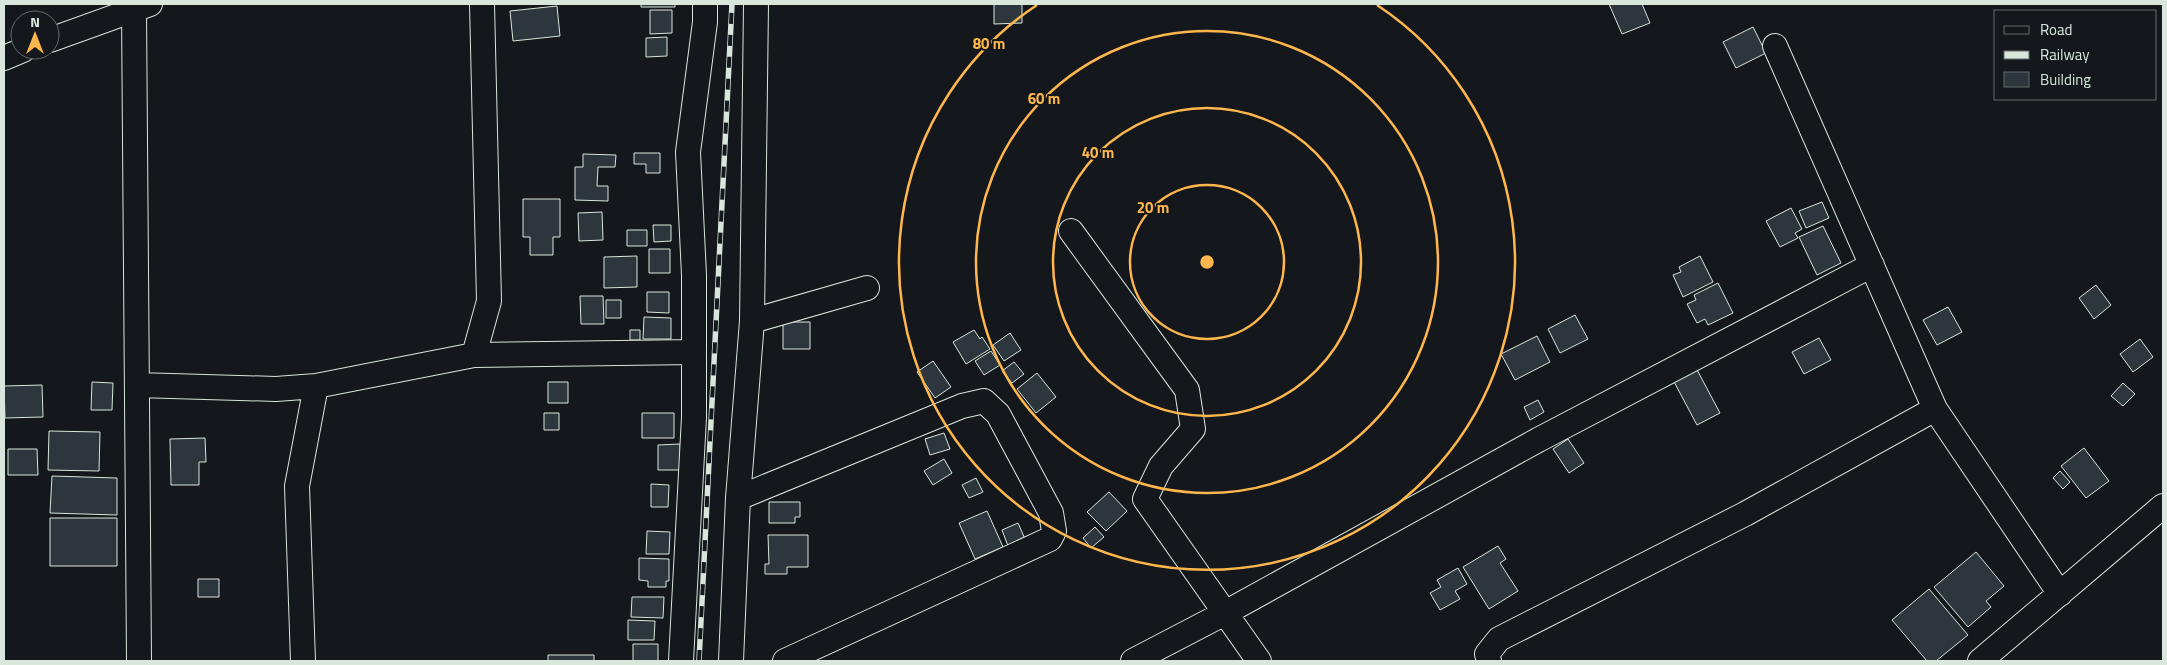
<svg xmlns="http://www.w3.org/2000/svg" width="2167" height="665" viewBox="0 0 2167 665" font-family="'Titillium Web',sans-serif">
<rect width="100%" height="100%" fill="#14181c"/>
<path fill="#2c363c" stroke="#d8e6dc" d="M641 4H675V7H641Z
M994 4H1022V23L994 24Z
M1609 4H1642L1650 23 1622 34Z
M557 6 560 36 513 41 510 11Z
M650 10H672V33L650 34Z
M1753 27 1766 53 1736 68 1723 42Z
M667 37V56L646 57V38Z
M634 153H660V173H646V164H634Z
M583 154 616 155 615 167H598L597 186H608V201L575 200V167H583Z
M523 199H560V237H553V255H530V237H523Z
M1822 202 1829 218 1806 228 1799 211Z
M1791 208 1802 229 1795 233 1798 238 1780 247 1766 221Z
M602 212 603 240 579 241 578 213Z
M653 225H671V241L654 242Z
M1823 226 1841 263 1817 275 1799 237Z
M627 230H647V246H627Z
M649 249H670V273H649Z
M637 256V287L604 288V257Z
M1700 256 1713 282 1683 297 1673 275 1681 272 1679 267Z
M1718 283 1733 313 1708 325 1705 319 1697 323 1687 304 1696 300 1694 295Z
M2096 285 2111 305 2094 319 2079 298Z
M647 292H669V313L647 312Z
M580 296H603L604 324H581Z
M606 300H621V318H606Z
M1948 307 1962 332 1937 345 1923 320Z
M1575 315 1588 339 1560 353 1548 329Z
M644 317 671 318V339H643Z
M783 322H810V349H783Z
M630 330H640V340H630Z
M974 330 980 339 982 337 990 349 966 364 953 342Z
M1010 333 1021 350 1004 361 993 345Z
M1537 336 1550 362 1515 380 1501 354Z
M1819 338 1831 360 1804 374 1792 352Z
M2140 339 2153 357 2133 372 2120 354Z
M991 351 1000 365 984 375 975 361Z
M933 361 951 387 935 398 917 372Z
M1014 362 1024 374 1012 383 1002 371Z
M1695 366 1720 413 1697 425 1672 378Z
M1037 373 1056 397 1036 413 1017 389Z
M92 382 113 383 112 410H91Z
M548 382H568V403H548Z
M2123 383 2135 394 2123 406 2111 396Z
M42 385 43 417 5 418 4 386Z
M1538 400 1544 412 1530 420 1524 407Z
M544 413H559V430H544Z
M642 413H674V438H642Z
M49 431 100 432 99 471 48 470Z
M944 433 950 449 930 455 925 439Z
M205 438 206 462H199V485H171L170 439Z
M1568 439 1584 463 1569 473 1553 449Z
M680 444 681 470H658V445Z
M2084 448 2109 481 2086 498 2061 466Z
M8 449H37L38 475H8Z
M944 459 952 473 933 485 924 471Z
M2060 471 2070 482 2063 489 2053 478Z
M52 476 117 478V515L50 513Z
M976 478 983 492 969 498 962 485Z
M651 484 669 485 668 507H651Z
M1109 492 1127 511 1106 531 1087 512Z
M769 502H800V517H795V523H769Z
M987 511 1003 547 975 559 959 523Z
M50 518H117V566H50Z
M1018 523 1025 539 1008 546 1002 530Z
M1095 527 1104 537 1091 548 1083 538Z
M647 531 670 532 669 554H646Z
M768 535H808V567H787V574H765V564H769Z
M1498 546 1506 559 1500 563 1518 591 1489 609 1463 567Z
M1976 552 2004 586 1986 601 1991 607 1968 627 1934 587Z
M639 558 669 559V581H666V587H648V581L639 580Z
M1458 568 1467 584 1455 591 1460 599 1440 610 1430 593 1441 587 1437 580Z
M198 579H219V597H198Z
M1929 589 1968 635 1936 661H1927L1892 620Z
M632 597H664L663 618 631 617Z
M628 620 655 621 654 640H628Z
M633 644H658V661H633Z
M548 655H594V661H548Z"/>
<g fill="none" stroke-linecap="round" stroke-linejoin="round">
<defs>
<path id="minor" d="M134 10 139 661
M50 40 150 4
M1775 46 1935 409 2060 594
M4 58 23 50
M1071 231 1187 390 1193 429 1161 466 1145 499 1259 661
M752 321 867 288
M474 355 489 301 482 4
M137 385 276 389 316 386 474 355 694 352
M738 498 962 406 984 401 998 414 1051 513 1054 531 1050 539 785 661
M303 661 297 486 316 386
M681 661 694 417V275L688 152 705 22V4
M731 661 738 498 752 321 756 4
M1133 661 1225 613 1538 440 1872 265
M1489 661 1487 654 1499 639 1745 514 1935 409
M1980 661 2163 506"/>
</defs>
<use href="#minor" stroke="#d8e6dc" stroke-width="26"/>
<use href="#minor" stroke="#14181c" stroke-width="24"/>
<defs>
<path id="rail" d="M699 661 732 4"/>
</defs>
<use href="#rail" stroke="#d8e6dc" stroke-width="5.5"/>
<use href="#rail" stroke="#14181c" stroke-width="4" stroke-dasharray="11" stroke-linecap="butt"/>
</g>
<g fill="none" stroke="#ffb74d" stroke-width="2.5">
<circle cx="1207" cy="262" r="77"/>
<circle cx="1207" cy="262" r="154"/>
<circle cx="1207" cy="262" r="231"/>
<path d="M1377 5A308 308 0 1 1 1037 5"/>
</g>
<circle cx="1207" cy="262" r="8" fill="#ffb74d" stroke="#14181c" stroke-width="2.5"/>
<g font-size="15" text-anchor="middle" font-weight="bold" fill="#ffb74d" stroke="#14181c" stroke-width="4" stroke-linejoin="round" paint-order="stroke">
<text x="989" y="49">80 m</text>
<text x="1044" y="104">60 m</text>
<text x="1098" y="158">40 m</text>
<text x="1153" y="213">20 m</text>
</g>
<rect width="2167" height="665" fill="none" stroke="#d8e6dc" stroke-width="10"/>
<rect x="1994" y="10" width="162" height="90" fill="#14181c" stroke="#626a69"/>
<rect x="2004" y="26" width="25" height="8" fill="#14181c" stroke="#626a69"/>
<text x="2040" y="35" font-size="15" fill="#d8e6dc">Road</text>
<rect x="2004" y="51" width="25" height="8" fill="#d8e6dc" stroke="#626a69"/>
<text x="2040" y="60" font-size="15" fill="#d8e6dc">Railway</text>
<rect x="2004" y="72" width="25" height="15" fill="#2c363c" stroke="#626a69"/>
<text x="2040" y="85" font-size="15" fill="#d8e6dc">Building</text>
<g transform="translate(35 35)"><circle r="24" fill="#14181c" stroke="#626a69"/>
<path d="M0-4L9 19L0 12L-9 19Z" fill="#ffb74d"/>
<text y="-8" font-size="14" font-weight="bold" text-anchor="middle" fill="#d8e6dc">N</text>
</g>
</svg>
